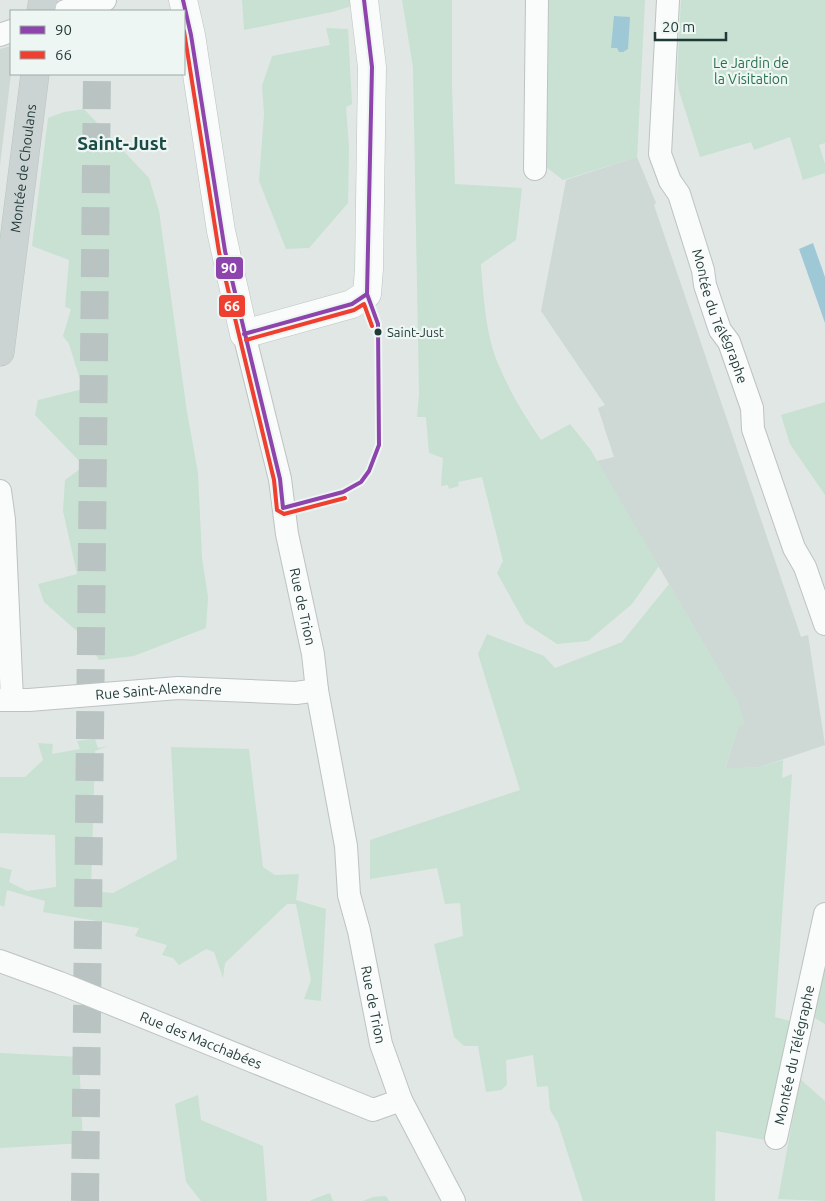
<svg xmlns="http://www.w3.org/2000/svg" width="825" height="1201" viewBox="0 0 825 1201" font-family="Ubuntu,sans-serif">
<rect width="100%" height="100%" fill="#e0e7e5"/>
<path fill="#ced8d5" d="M11 46V74L0 165V49Z
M637 157 656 203 654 205 801 637 808 635 825 745 760 767 725 769 739 725V704L597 461 614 457 598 408 605 405 541 311 566 180Z"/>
<path fill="#c8e1d3" d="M242 0H351L352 6 332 12 244 30Z
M402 0H452V85L455 184 522 188 516 240 481 264C483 295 486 337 499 366 510 392 525 417 541 440L570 424 590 449 659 566 632 604 588 641 557 644 525 623 497 573 503 561 482 477 458 482 459 486 449 489 448 485 441 486 443 458 429 453 426 417H417L419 394 413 67Z
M549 0H645L637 157 563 180 546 167Z
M681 0H825V143L819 145 825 164V173L803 180 790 137 754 150 751 142 700 157 679 91 677 77Z
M326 28 348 29 352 104 346 107 349 148 348 203 309 248 286 249 259 181 264 114 262 86 272 56 330 45Z
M84 109 149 178 159 211 187 412 198 473 202 558 208 597 206 628 134 656 99 660 88 641 44 602 38 584 77 574 63 511 65 480 84 466 35 415 38 400 83 389 69 344 63 336 71 309 65 307 69 260 32 246 48 118 64 112Z
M825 402V495L790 444 781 415Z
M669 584 739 704 745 724 739 726 725 768 760 767 783 760 782 778 792 774 775 1017 790 1021 766 1140 716 1131 715 1201H583L558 1123 550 1110 548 1086 537 1087 533 1055 506 1060 507 1085 501 1090 486 1092 478 1046H464L454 1037 434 944 463 936 460 903 445 904 437 868 370 879V840L520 790 478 654 487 634 544 656 555 668 622 642Z
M95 739 98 748 108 746 95 751 91 891 113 893 177 859 171 747 249 749 263 867 275 875 299 874 296 900 326 909 321 1001 304 999 311 980 296 904H287L225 963 223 978 214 952 206 949 179 965 173 958 162 955 167 945 135 936 139 928 43 912 45 901 7 890 4 907 0 905V867L12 870 9 882 27 891 56 887 55 835 0 833V777H25L43 760 38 743 53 744 52 754 80 749 77 741Z
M825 959V1024L813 1017Z
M0 1053 79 1057 83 1143 0 1148Z
M800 1079 825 1101V1201L778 1199Z
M198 1095 201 1120 263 1146 267 1201H201L186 1182 175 1104Z
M330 1193 333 1201H311V1200Z
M386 1196 389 1201H363L373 1197Z"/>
<path fill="#9fc8d7" d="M614 16 630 17 628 49 623 52H619L617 48H611Z
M813 243 825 277V323L799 249Z"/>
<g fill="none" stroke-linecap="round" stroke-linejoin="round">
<path stroke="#b9c4c2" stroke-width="28" stroke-dasharray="28 14" stroke-linecap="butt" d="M85 1201 97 74"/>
<defs>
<g id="street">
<path id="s1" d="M668 0 660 154 670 181 679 194 703 270 705 285 720 330 729 342 752 408 753 429 794 548 805 567 825 624"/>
<path d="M65 11 105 0"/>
<path d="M0 35 11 31"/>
<path d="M535 169 537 0"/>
<path id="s2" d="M244 334 280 479 287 534 313 654 317 690 346 846 349 895 359 931 381 1044 401 1100 454 1201"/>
<path d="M0 491 4 520 12 700"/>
<path id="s3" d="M0 700H29L178 688 296 693 317 690"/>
<path id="s4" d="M0 961 60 983 373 1110 401 1100"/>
<path id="s5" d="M776 1138 825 914"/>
</g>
<path id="secondary" d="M183 0 191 35 221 231 244 334 352 304 367 294 369 269 372 67 364 0"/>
<g id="primary">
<path d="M41 11 43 0"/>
<path id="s6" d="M0 352 35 74"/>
</g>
</defs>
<use href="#street" stroke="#bdc3c2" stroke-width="24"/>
<use href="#secondary" stroke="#bcc5c2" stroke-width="29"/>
<use href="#primary" stroke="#bac3c2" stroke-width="29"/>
<use href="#street" stroke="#fafbfb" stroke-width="22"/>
<use href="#secondary" stroke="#fafbfb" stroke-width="28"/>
<use href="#primary" stroke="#ccd4d3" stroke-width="28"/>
<defs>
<path id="bus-1" d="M183 0 191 35 225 251 280 479 283 508 343 492 361 482 369 471 379 445 378 324 367 294 372 67 364 0
M244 334 352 304 367 294"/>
<path id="bus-2" d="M184 31 219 252 274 480 277 510 284 514 345 498
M246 340 354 310 364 304 372 326"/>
</defs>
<use href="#bus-1" stroke="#eef6f3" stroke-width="8"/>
<use href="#bus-2" stroke="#eef6f3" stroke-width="8"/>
<use href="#bus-1" stroke="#8e44ad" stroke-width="4"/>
<use href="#bus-2" stroke="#ef3f30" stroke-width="4"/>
</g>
<circle fill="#1f3936" stroke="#eef6f3" stroke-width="2" cx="378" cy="332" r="4.5"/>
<g text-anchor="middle" stroke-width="4.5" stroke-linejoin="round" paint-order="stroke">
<g font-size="13" fill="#1f3936" stroke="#eef6f3" text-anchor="start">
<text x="387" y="337">Saint-Just</text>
</g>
<g font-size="14" fill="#28714e" stroke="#eef6f3">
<text x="751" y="68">Le Jardin de<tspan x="751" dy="16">la Visitation</tspan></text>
</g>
<g font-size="14" fill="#1f3936" stroke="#eef6f3">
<text dy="5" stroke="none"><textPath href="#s6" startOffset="185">Montée de Choulans</textPath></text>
<text dy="5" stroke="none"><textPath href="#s1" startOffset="328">Montée du Télégraphe</textPath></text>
<text dy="5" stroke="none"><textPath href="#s2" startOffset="279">Rue de Trion</textPath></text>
<text dy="5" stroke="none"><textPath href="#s3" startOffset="159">Rue Saint-Alexandre</textPath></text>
<text dy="5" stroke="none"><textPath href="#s2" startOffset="684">Rue de Trion</textPath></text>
<text dy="5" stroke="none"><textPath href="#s4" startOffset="216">Rue des Macchabées</textPath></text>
<text dy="5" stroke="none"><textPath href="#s5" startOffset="85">Montée du Télégraphe</textPath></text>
</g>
<g font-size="19" font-weight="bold" fill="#1b4b46" stroke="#eef6f3">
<text x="122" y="150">Saint-Just</text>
</g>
</g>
<g stroke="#eef6f3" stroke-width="2">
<rect x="215" y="256" width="29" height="24" rx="5" fill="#8e44ad"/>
<rect x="218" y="294" width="28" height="24" rx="5" fill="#ef3f30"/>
</g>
<g font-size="14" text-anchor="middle" font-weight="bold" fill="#fff">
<text x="229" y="273">90</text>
<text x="232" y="311">66</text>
</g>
<rect x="10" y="10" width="175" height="65" fill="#eef6f3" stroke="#9baaa7"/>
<rect x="20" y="26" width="25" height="8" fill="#8e44ad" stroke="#9baaa7"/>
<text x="55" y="35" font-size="15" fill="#1f3936">90</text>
<rect x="20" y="51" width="25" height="8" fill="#ef3f30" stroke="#9baaa7"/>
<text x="55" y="60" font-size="15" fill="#1f3936">66</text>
<path d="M655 32v8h71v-8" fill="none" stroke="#1f3936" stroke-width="2.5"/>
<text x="662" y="32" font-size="15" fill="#1f3936" stroke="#eef6f3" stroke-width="4" paint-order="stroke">20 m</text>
</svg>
